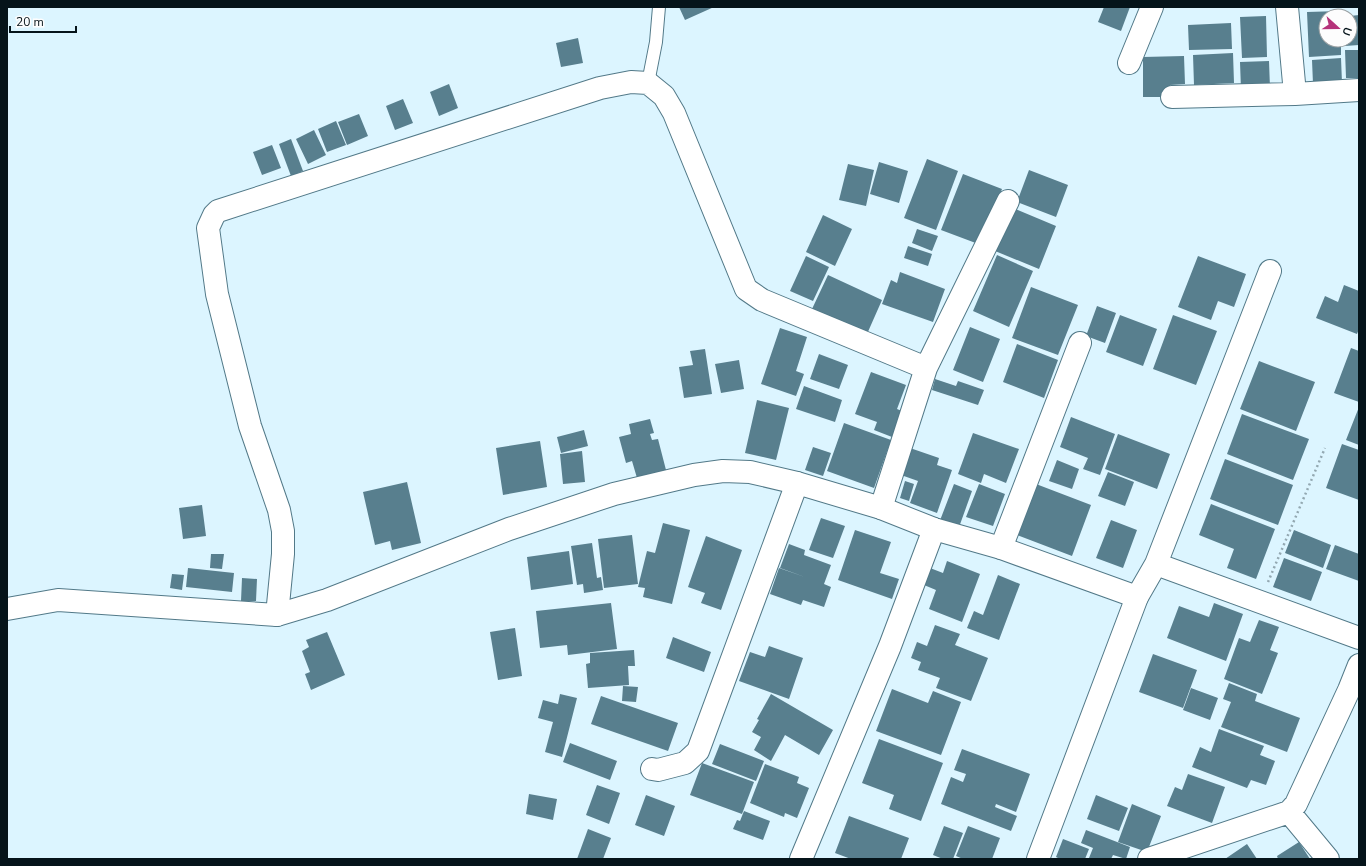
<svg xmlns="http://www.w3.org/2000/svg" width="1366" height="866" viewBox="0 0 1366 866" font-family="'Nunito Sans',sans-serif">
<rect width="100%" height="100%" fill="#dcf5ff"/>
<path fill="#587f8e" d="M679 7H714L685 20Z
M1104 7H1130L1121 31 1098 22Z
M1340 11V16H1326V40H1341V55L1309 57 1307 12Z
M1359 15V45L1345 46V40H1350V16Z
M1266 16 1267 57 1242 58 1240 17Z
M1231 23 1232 49 1189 50 1188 25Z
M578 38 583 63 561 67 556 43Z
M1345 50H1359V78H1346Z
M1233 53 1234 83 1194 85 1193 55Z
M1184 56 1185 84 1170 85V97H1143V57Z
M1341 58 1342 83 1313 84 1312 60Z
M1269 61 1270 88 1241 90 1240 62Z
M449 84 458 108 439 116 430 92Z
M403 99 413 123 395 130 386 106Z
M359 114 368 136 347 145 338 122Z
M336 121 346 145 327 152 318 129Z
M314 130 326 155 308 164 296 139Z
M291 139 303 171 291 176 279 144Z
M272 145 281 168 262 175 253 152Z
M927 159 958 171 936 230 904 218Z
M879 162 908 171 899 203 870 194Z
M848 164 874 170 866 206 839 200Z
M1029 170 1068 185 1056 217 1017 202Z
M963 174 1002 189 981 245 941 230Z
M1013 208 1056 226 1039 269 995 251Z
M823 215 852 229 835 266 806 252Z
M917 229 938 236 932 251 912 243Z
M908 246 932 254 928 266 904 258Z
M997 255 1033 271 1009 327 973 311Z
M806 256 829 267 813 301 790 291Z
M1198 256 1246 274 1234 307 1218 301 1211 320 1178 307Z
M900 272 945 289 933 322 882 304 891 280 897 283Z
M828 275 882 300 867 334 812 309Z
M1344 285 1359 291V329L1357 334 1316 318 1325 296 1338 302Z
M1031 287 1078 305 1058 355 1012 338Z
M1097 306 1116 313 1105 343 1086 336Z
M1120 315 1157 329 1143 366 1106 352Z
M1173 315 1217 331 1196 385 1153 369Z
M970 327 1000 339 983 382 953 370Z
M780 328 807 337 796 371 804 374 796 396 761 384Z
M1017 344 1058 360 1044 398 1003 382Z
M1351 348 1359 351V402L1334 393Z
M705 349 712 394 684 398 679 367 693 365 690 351Z
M819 354 848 365 839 389 810 379Z
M739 360 744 389 721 393 715 364Z
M1259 361 1315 382 1296 431 1240 409Z
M871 372 906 385 897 409 902 411 892 437 874 430 877 422 855 414Z
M935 379 956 386 958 381 984 390 978 405 932 390Z
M804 386 842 400 835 422 796 409Z
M757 400 789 408 776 460 745 453Z
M1359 407V445L1346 440Z
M1242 414 1309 439 1293 480 1227 454Z
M1071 417 1115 434 1100 475 1083 469 1088 458 1060 447Z
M650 419 654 433 650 434 652 440 658 439 666 470 637 478 632 461 626 463 619 437 631 434 629 424Z
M844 423 891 440 874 488 827 471Z
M584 430 588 446 561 453 557 437Z
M973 433 1019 449 1006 483 984 474 981 483 958 474Z
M1118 434 1170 454 1157 489 1105 469Z
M540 441 547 487 503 495 496 448Z
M1342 444 1359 450V500L1326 488Z
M813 447 831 453 823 476 805 470Z
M910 448 939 458 937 465 952 470 937 513 910 503 918 481 901 475Z
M582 451 585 482 563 484 560 454Z
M1225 459 1293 485 1278 525 1210 499Z
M1057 460 1079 469 1072 489 1049 481Z
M1108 472 1134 482 1125 506 1098 496Z
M905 481 914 484 909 501 900 498Z
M407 482 421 543 392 550 390 541 375 545 363 492Z
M954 484 972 491 958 530 939 523Z
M979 484 1005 494 993 526 966 517Z
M1036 484 1091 505 1072 556 1017 535Z
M1211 504 1275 529 1256 579 1227 568 1234 549 1199 535Z
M202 505 206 536 183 539 179 508Z
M821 518 845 526 833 558 809 550Z
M1111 520 1137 530 1123 568 1096 558Z
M663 523 690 530 672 604 643 597 645 588 638 587 647 551 655 553Z
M855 530 891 542 880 573 899 579 892 599 838 580Z
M1294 530 1331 545 1323 568 1285 553Z
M632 535 638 584 604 588 598 539Z
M706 536 742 550 721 610 701 603 705 593 688 587Z
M592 543 597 578 601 577 603 590 584 593 583 584 577 585 571 546Z
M789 544 805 550 804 555 831 565 824 584 831 587 824 607 803 600 801 605 770 594 779 568 805 577 780 568Z
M1335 545 1359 554V581L1326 569Z
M569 551 573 584 531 590 527 557Z
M211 554H224L222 569 210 568Z
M1284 558 1322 572 1311 601 1273 587Z
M947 561 980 574 962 622 929 609 936 590 924 585 930 568 943 573Z
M188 568 234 573 232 592 186 587Z
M172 574 184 575 182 590 170 588Z
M998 575 1020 584 999 640 967 628 974 611 983 615Z
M242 578 257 579 256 601H241Z
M611 603 617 649 568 655 567 645 540 648 536 611Z
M1214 603 1243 614 1226 661 1167 638 1179 606 1209 617Z
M1259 620 1279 627 1270 650 1278 653 1262 694 1224 679 1239 638 1250 642Z
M935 625 960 634 955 645 988 658 971 701 936 688 940 678 918 670 921 662 911 658 917 642 927 646Z
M515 628 522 676 498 680 490 632Z
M327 632 345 675 311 690 305 674 310 672 302 651 309 647 306 640Z
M673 637 711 652 704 672 666 658Z
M769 646 803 658 789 699 739 681 750 652 765 657Z
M634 650 635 666H628L629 685 588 688 586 664 590 663V653Z
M1153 654 1197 670 1183 708 1139 692Z
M1229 683 1257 694 1255 701 1300 718 1287 752 1221 727 1231 702 1223 699Z
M623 686 638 687 636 702 622 701Z
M1191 688 1218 698 1210 720 1183 710Z
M892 689 928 703 933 691 961 702 941 755 876 731Z
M560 694 577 698 562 757 545 752 553 722 538 718 543 700 558 704Z
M771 694 833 730 819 755 785 735 771 761 754 750 761 737 752 732 759 720 757 719Z
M601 696 678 723 668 751 591 724Z
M1219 729 1264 746 1260 755 1275 761 1266 785 1251 780 1247 788 1192 767 1200 747 1211 752Z
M879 739 943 763 921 821 889 809 894 795 862 783Z
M570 743 617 761 610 780 563 762Z
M720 744 764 761 756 781 712 764Z
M962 749 1030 774 1016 812 996 804 995 807 1017 816 1011 831 941 804 951 777 963 782 966 774 954 770Z
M702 763 754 782 742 814 690 795Z
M765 764 799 777 797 783 809 788 797 818 785 813 784 817 750 803Z
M1188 774 1225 787 1212 823 1167 806 1175 787 1182 790Z
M597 785 620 793 609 824 586 815Z
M529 794 557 799 553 820 526 814Z
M646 795 675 806 664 836 635 825Z
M1096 795 1128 808 1119 831 1087 819Z
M1132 804 1161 816 1147 852 1118 842Z
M744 811 770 821 763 840 733 829 737 820 740 821Z
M849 816 909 838 901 859H851L835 853Z
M944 826 963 833 953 859H943L933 855Z
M968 826 1000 838 992 859H963L956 856Z
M588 829 611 838 603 859H577Z
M1086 830 1130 847 1126 859 1113 855 1111 859 1089 858 1093 848 1081 843Z
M1063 839 1089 849 1085 859H1060L1056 857Z
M1299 842 1310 859H1278L1277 856Z
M1247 844 1257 859H1225Z"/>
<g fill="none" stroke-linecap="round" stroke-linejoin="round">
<defs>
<path id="service" d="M648 83 656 42 659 7"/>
<path id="minor" d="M1287 7 1295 94
M1129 63 1152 7
M1172 97 1295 94 1359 90
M881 508 926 368 1008 201
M1001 548 1080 343
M1156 564 1270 271
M1137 597 1156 564 1359 638
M277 615 283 554V531L279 510 250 426 217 294 208 228 214 215 218 211 600 88 631 82 648 83 664 96 674 113 746 289 762 300 926 368
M652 769 658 770 685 763 698 751 797 483
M1289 812 1328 859
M801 859 890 646 934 529
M1149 859 1289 812 1296 804 1349 690 1359 665"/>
<path id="tertiary" d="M7 609 58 600 277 615 327 600 509 529 614 494 694 475 723 471 750 472 797 483 881 508 934 529 1001 548 1137 597 1038 859"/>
</defs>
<use href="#service" stroke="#527988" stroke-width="14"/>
<use href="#minor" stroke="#527988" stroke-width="24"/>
<use href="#tertiary" stroke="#527988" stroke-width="24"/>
<path stroke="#93a8b1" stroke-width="2.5" stroke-dasharray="2 3" stroke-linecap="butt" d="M1268 582 1325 448"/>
<use href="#service" stroke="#fff" stroke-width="12"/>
<use href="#minor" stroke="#fff" stroke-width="22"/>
<use href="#tertiary" stroke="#fff" stroke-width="22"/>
</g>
<rect width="1366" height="866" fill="none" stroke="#05141a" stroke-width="16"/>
<g transform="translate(1338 28) rotate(111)"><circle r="19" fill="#fdfdfd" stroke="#9aa0a2"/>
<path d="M0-3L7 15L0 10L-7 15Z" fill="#b5327a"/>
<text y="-6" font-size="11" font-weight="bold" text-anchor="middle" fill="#05141a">U</text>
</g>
<path d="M10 26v6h66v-6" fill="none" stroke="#05141a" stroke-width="2"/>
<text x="16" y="26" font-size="12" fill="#05141a" stroke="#fdfdfd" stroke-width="3" paint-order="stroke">20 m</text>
</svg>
